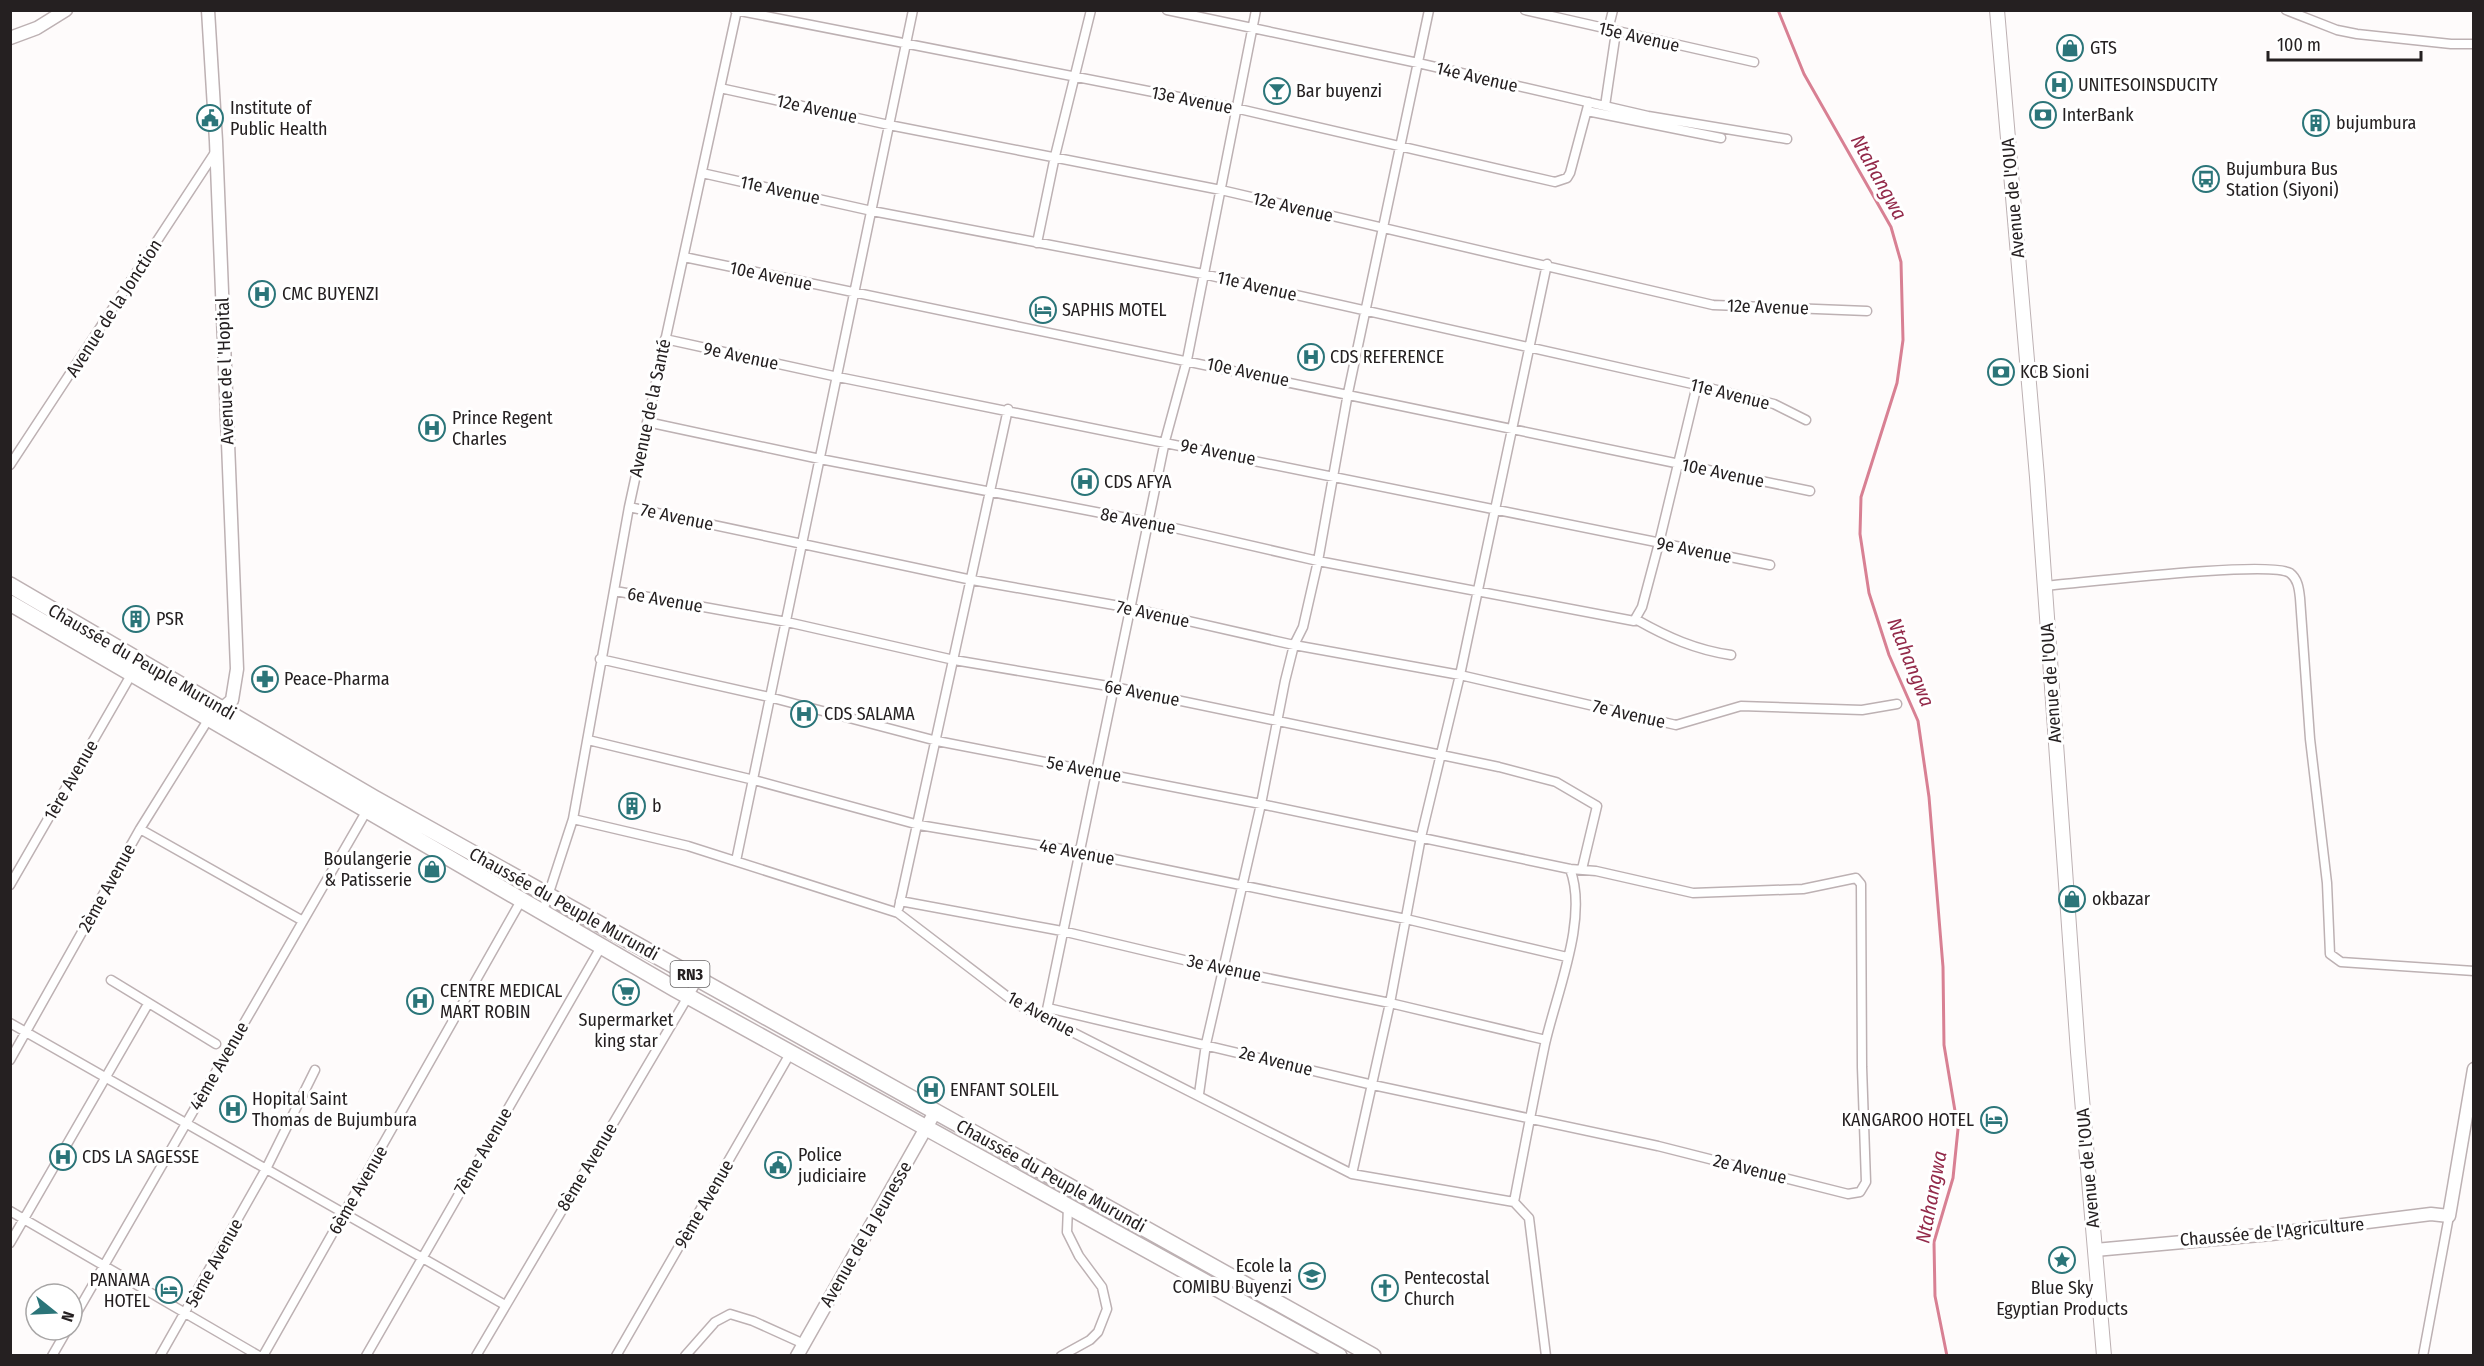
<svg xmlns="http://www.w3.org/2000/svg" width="2484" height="1366" viewBox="0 0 2484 1366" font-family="'Fira Sans Condensed',sans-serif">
<rect width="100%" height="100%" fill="#fefbfb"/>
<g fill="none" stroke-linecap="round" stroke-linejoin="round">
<path stroke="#d88093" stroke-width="3" d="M1778 10 1804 74 1891 227 1901 262 1903 340 1897 383 1861 497 1860 534 1869 593 1889 655 1918 721 1929 797 1943 967 1944 1045 1958 1129 1953 1178 1934 1242 1935 1296 1947 1356"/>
<defs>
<path id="street" d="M735 10 1235 108 1555 182 1567 178 1570 173 1589 102
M1167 10 1418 63 1648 116 1787 139
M1525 10 1754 62
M2286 10 2337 30 2357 34 2451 44H2474
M1608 30 1613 10
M720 88 889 125 1221 190 1713 305 1867 311
M1605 106 1616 32
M1587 111 1721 138
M702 173 872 211 1203 274 1697 385 1774 404 1806 420
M1037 243 1055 156 1091 10
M684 257 1810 491
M665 339 838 377 1770 565
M647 422 820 459 1148 522 1318 561 1634 621 1642 607 1659 543 1697 385
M10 465 216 151
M629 507 972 580 1131 608 1294 645 1460 675 1676 725 1741 706 1862 710 1897 704
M2044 586C2081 583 2269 560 2290 573 2298 579 2299 589 2300 598L2310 739 2327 883 2330 954 2341 962 2474 971
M615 591 787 622 954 660 1114 687 1499 767 1556 782 1597 806 1582 869
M1637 620C1667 637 1696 650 1731 655
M600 659 769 697 937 741 1261 804 1570 869 1596 871 1693 893 1803 889 1856 878 1861 884 1862 1067 1866 1182 1860 1192 1848 1194 1658 1146 1373 1085 1048 1008
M588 740 754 780 919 825 1080 852 1406 919 1567 957
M573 819 688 846 898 913 1017 1004 1352 1174 1514 1202
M140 829 303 921
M736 861 913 10
M10 885 131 675
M900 901 1062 931 1222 969 1390 1003 1546 1040
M899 907 1008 409
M543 911 573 819 629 507 737 10
M111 980 216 1044
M1045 1019 1165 441 1187 360 1256 10
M10 1023 505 1305
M10 1060 140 829 208 720
M1199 1094 1206 1044 1261 804 1285 681 1294 645 1303 627 1318 561 1348 393 1429 10
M1352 1174 1390 1003 1421 837 1460 675 1547 264
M10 1211 259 1356
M10 1243 148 1004
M72 1321 366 812
M52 1356 67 1330
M160 1356 266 1169 315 1070
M263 1356 522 899
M366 1356 601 947
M476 1356 699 978
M616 1356 791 1052
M685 1356 715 1322 730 1314 753 1321 804 1344
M1061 1356 1090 1340 1098 1332 1107 1309 1102 1287 1079 1256 1067 1232 1068 1207
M1546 1356 1529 1218 1514 1202C1524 1149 1534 1097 1545 1044 1556 994 1589 918 1570 869
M2423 1356 2449 1216"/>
<path id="secondary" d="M208 10 216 141 237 669 232 700 215 715
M10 38 37 28 66 10
M2095 1250 2271 1234 2431 1214 2449 1216 2474 1069
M797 1356 935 1112"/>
<path id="primary" d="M1997 10 2037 477 2078 1052 2104 1356"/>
<path id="highway" d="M10 585 374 798 1373 1356
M10 603 675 989 1339 1356"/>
</defs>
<use href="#street" stroke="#bdb1b3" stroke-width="11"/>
<use href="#secondary" stroke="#bdb1b3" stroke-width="15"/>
<use href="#primary" stroke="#bdb1b3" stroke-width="16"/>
<use href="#highway" stroke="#bdb1b3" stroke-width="18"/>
<use href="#street" stroke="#fff" stroke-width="8"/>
<use href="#secondary" stroke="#fff" stroke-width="12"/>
<use href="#primary" stroke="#fff" stroke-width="14"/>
<use href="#highway" stroke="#fff" stroke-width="15"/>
</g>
<defs>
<symbol id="shop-ring" viewBox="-11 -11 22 22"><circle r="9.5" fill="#fff" stroke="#2b7579" stroke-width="1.5"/><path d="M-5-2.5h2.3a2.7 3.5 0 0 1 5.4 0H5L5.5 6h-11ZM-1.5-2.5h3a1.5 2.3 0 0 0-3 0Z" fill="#2b7579"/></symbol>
<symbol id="hospital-ring" viewBox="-11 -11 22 22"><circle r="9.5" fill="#fff" stroke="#2b7579" stroke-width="1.5"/><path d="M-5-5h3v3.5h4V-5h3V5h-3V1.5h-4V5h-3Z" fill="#2b7579"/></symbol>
<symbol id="bar-ring" viewBox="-11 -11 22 22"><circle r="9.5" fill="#fff" stroke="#2b7579" stroke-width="1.5"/><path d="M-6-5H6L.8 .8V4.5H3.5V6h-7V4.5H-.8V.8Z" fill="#2b7579"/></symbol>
<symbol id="bank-ring" viewBox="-11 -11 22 22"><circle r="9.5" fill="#fff" stroke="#2b7579" stroke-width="1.5"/><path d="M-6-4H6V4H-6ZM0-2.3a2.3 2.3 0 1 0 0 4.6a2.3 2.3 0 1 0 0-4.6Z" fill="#2b7579"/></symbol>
<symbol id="civic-ring" viewBox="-11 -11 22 22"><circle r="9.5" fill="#fff" stroke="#2b7579" stroke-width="1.5"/><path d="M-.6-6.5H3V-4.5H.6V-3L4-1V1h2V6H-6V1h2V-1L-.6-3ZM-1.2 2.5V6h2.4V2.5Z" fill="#2b7579"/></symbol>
<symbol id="building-ring" viewBox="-11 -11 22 22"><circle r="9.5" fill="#fff" stroke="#2b7579" stroke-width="1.5"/><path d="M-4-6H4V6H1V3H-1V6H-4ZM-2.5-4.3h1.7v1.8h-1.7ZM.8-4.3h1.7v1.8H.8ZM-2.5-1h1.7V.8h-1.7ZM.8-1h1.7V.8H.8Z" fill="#2b7579"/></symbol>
<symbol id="bus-ring" viewBox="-11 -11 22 22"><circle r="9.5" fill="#fff" stroke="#2b7579" stroke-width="1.5"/><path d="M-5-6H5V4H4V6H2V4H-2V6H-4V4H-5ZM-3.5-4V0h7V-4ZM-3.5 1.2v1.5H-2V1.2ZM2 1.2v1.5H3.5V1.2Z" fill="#2b7579"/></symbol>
<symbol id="hotel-ring" viewBox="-11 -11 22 22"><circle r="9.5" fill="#fff" stroke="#2b7579" stroke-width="1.5"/><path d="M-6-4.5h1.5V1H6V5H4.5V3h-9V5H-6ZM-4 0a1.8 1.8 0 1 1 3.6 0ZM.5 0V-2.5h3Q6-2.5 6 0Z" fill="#2b7579"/></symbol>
<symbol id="pharmacy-ring" viewBox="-11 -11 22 22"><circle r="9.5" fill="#fff" stroke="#2b7579" stroke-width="1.5"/><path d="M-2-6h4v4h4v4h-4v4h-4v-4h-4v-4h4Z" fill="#2b7579"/></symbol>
<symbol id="supermarket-ring" viewBox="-11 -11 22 22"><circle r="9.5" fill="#fff" stroke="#2b7579" stroke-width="1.5"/><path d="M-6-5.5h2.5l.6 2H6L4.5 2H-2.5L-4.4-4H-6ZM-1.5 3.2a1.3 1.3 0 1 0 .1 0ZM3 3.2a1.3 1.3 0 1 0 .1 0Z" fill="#2b7579"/></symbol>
<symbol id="sight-ring" viewBox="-11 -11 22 22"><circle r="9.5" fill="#fff" stroke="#2b7579" stroke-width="1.5"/><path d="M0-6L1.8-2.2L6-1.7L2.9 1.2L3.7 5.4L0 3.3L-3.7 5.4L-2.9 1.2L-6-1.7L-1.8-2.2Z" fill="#2b7579"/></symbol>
<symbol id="school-ring" viewBox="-11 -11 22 22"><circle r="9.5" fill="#fff" stroke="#2b7579" stroke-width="1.5"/><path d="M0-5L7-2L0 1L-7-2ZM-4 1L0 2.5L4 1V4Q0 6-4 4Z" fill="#2b7579"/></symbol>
<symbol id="church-ring" viewBox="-11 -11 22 22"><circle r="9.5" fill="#fff" stroke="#2b7579" stroke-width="1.5"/><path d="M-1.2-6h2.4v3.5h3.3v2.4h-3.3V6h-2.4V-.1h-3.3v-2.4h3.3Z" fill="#2b7579"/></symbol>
</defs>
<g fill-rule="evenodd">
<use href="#shop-ring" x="2055" y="33" width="30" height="30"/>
<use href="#hospital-ring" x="2044" y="70" width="30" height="30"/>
<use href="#bar-ring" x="1262" y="76" width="30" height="30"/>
<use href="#bank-ring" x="2028" y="100" width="30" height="30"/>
<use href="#civic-ring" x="195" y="103" width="30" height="30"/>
<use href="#building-ring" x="2301" y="108" width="30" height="30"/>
<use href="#bus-ring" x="2191" y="164" width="30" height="30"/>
<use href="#hospital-ring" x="247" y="279" width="30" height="30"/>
<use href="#hotel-ring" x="1028" y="295" width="30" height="30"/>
<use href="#hospital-ring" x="1296" y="342" width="30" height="30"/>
<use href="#bank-ring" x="1986" y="357" width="30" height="30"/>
<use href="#hospital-ring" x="417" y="413" width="30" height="30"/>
<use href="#hospital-ring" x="1070" y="467" width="30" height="30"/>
<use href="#building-ring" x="121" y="604" width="30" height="30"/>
<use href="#pharmacy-ring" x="250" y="664" width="30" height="30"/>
<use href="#hospital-ring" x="789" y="699" width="30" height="30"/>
<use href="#building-ring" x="617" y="791" width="30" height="30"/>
<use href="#shop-ring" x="417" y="854" width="30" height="30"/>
<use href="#shop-ring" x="2057" y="884" width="30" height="30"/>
<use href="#supermarket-ring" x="611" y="977" width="30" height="30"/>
<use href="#hospital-ring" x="405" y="986" width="30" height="30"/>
<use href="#hospital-ring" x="916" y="1075" width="30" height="30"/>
<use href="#hospital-ring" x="218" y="1094" width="30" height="30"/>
<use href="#hotel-ring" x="1979" y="1105" width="30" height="30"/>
<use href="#hospital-ring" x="48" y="1142" width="30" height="30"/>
<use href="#civic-ring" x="763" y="1150" width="30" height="30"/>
<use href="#sight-ring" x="2047" y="1245" width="30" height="30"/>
<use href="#school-ring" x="1297" y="1261" width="30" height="30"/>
<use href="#church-ring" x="1370" y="1273" width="30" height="30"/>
<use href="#hotel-ring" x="154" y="1275" width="30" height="30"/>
</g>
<g text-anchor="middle" stroke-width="6" stroke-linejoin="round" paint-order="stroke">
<rect fill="#fff" stroke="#666364" stroke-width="1.5" x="670.5" y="961" width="39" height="26" rx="4.5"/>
<g font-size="16" font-weight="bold" fill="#252021">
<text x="690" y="980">RN3</text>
</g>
<g font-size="18" fill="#252021" stroke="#fff">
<text transform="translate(1639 37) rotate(13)" y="6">15e Avenue</text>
<text transform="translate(1477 77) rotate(13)" y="6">14e Avenue</text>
<text transform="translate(1192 100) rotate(11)" y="6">13e Avenue</text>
<text transform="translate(817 109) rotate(12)" y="6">12e Avenue</text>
<text transform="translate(780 190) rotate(12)" y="6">11e Avenue</text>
<text transform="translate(2013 198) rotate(-95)" y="6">Avenue de l'OUA</text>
<text transform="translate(1293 207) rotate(13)" y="6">12e Avenue</text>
<text transform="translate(771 276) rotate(12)" y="6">10e Avenue</text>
<text transform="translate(1257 286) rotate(13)" y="6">11e Avenue</text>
<text transform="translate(1768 307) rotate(2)" y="6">12e Avenue</text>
<text transform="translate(114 308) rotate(-57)" y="6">Avenue de la Jonction</text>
<text transform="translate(741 356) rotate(12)" y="6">9e Avenue</text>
<text transform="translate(225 371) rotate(-92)" y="6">Avenue de l 'Hopital</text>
<text transform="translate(1248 372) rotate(12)" y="6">10e Avenue</text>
<text transform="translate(1730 394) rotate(14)" y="6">11e Avenue</text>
<text transform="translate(650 408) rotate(-78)" y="6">Avenue de la Santé</text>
<text transform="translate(1218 452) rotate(11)" y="6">9e Avenue</text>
<text transform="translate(1723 473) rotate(12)" y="6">10e Avenue</text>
<text transform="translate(677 517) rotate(12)" y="6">7e Avenue</text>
<text transform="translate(1138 521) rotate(11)" y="6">8e Avenue</text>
<text transform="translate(1694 550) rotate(11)" y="6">9e Avenue</text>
<text transform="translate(665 600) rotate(10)" y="6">6e Avenue</text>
<text transform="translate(1153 614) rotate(12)" y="6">7e Avenue</text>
<text transform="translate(142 662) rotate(30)" y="6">Chaussée du Peuple Murundi</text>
<text transform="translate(2051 683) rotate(-94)" y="6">Avenue de l'OUA</text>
<text transform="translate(1142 693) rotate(11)" y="6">6e Avenue</text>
<text transform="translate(1629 714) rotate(13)" y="6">7e Avenue</text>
<text transform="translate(1084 769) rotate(11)" y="6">5e Avenue</text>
<text transform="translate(71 780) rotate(-60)" y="6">1ère Avenue</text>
<text transform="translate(1077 852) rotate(11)" y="6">4e Avenue</text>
<text transform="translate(107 888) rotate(-61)" y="6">2ème Avenue</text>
<text transform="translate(564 904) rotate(29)" y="6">Chaussée du Peuple Murundi</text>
<text transform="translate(1224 968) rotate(12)" y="6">3e Avenue</text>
<text transform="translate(1041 1014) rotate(29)" y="6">1e Avenue</text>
<text transform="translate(1276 1061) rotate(14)" y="6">2e Avenue</text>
<text transform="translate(219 1066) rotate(-60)" y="6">4ème Avenue</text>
<text transform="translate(483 1151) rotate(-60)" y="6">7ème Avenue</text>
<text transform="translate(587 1167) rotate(-59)" y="6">8ème Avenue</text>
<text transform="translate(2088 1168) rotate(-95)" y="6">Avenue de l'OUA</text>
<text transform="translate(1750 1169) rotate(14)" y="6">2e Avenue</text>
<text transform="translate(1051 1176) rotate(29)" y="6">Chaussée du Peuple Murundi</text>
<text transform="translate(358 1190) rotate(-60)" y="6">6ème Avenue</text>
<text transform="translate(704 1204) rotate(-60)" y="6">9ème Avenue</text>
<text transform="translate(2272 1232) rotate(-5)" y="6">Chaussée de l'Agriculture</text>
<text transform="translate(866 1234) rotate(-60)" y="6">Avenue de la Jeunesse</text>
<text transform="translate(214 1263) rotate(-61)" y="6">5ème Avenue</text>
</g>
<g font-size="18" fill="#252021" stroke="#fff" text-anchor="start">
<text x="2090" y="54">GTS</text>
<text x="2078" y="91">UNITESOINSDUCITY</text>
<text x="1296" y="97">Bar buyenzi</text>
<text x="230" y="114">Institute of<tspan x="230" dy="21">Public Health</tspan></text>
<text x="2062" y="121">InterBank</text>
<text x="2336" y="129">bujumbura</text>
<text x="2226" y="175">Bujumbura Bus<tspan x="2226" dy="21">Station (Siyoni)</tspan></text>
<text x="282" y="300">CMC BUYENZI</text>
<text x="1062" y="316">SAPHIS MOTEL</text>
<text x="1330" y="363">CDS REFERENCE</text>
<text x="2020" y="378">KCB Sioni</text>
<text x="452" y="424">Prince Regent<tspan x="452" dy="21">Charles</tspan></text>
<text x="1104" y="488">CDS AFYA</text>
<text x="156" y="625">PSR</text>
<text x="284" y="685">Peace-Pharma</text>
<text x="824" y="720">CDS SALAMA</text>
<text x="652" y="812">b</text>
<text x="412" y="865" text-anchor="end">Boulangerie<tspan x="412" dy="21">&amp; Patisserie</tspan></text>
<text x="2092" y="905">okbazar</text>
<text x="440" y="997">CENTRE MEDICAL<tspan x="440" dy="21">MART ROBIN</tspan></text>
<text x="626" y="1026" text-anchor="middle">Supermarket<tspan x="626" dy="21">king star</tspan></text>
<text x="950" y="1096">ENFANT SOLEIL</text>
<text x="252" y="1105">Hopital Saint<tspan x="252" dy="21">Thomas de Bujumbura</tspan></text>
<text x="1974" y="1126" text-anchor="end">KANGAROO HOTEL</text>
<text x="798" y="1161">Police<tspan x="798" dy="21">judiciaire</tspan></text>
<text x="82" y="1163">CDS LA SAGESSE</text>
<text x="1292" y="1272" text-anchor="end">Ecole la<tspan x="1292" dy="21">COMIBU Buyenzi</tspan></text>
<text x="1404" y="1284">Pentecostal<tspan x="1404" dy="21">Church</tspan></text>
<text x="150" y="1286" text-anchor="end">PANAMA<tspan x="150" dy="21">HOTEL</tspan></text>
<text x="2062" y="1294" text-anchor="middle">Blue Sky<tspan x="2062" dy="21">Egyptian Products</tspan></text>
</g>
<g font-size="20" font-style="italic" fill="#932a4a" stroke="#fff">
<text transform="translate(1879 177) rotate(61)" y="7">Ntahangwa</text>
<text transform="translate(1911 662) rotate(68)" y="7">Ntahangwa</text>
<text transform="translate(1931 1197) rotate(-79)" y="7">Ntahangwa</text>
</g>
</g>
<rect width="2484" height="1366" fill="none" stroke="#252021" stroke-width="24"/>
<g transform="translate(54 1312) rotate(108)"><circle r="28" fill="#ffffff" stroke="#a8a6a6" stroke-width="1.5"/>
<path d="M0-4.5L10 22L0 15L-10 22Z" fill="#2b7579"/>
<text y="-9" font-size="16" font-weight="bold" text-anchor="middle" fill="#252021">N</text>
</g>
<path d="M2268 51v9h153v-9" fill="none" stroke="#252021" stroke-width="3"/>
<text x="2277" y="51" font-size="18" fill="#252021" stroke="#ffffff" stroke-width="4.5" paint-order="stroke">100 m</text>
</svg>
